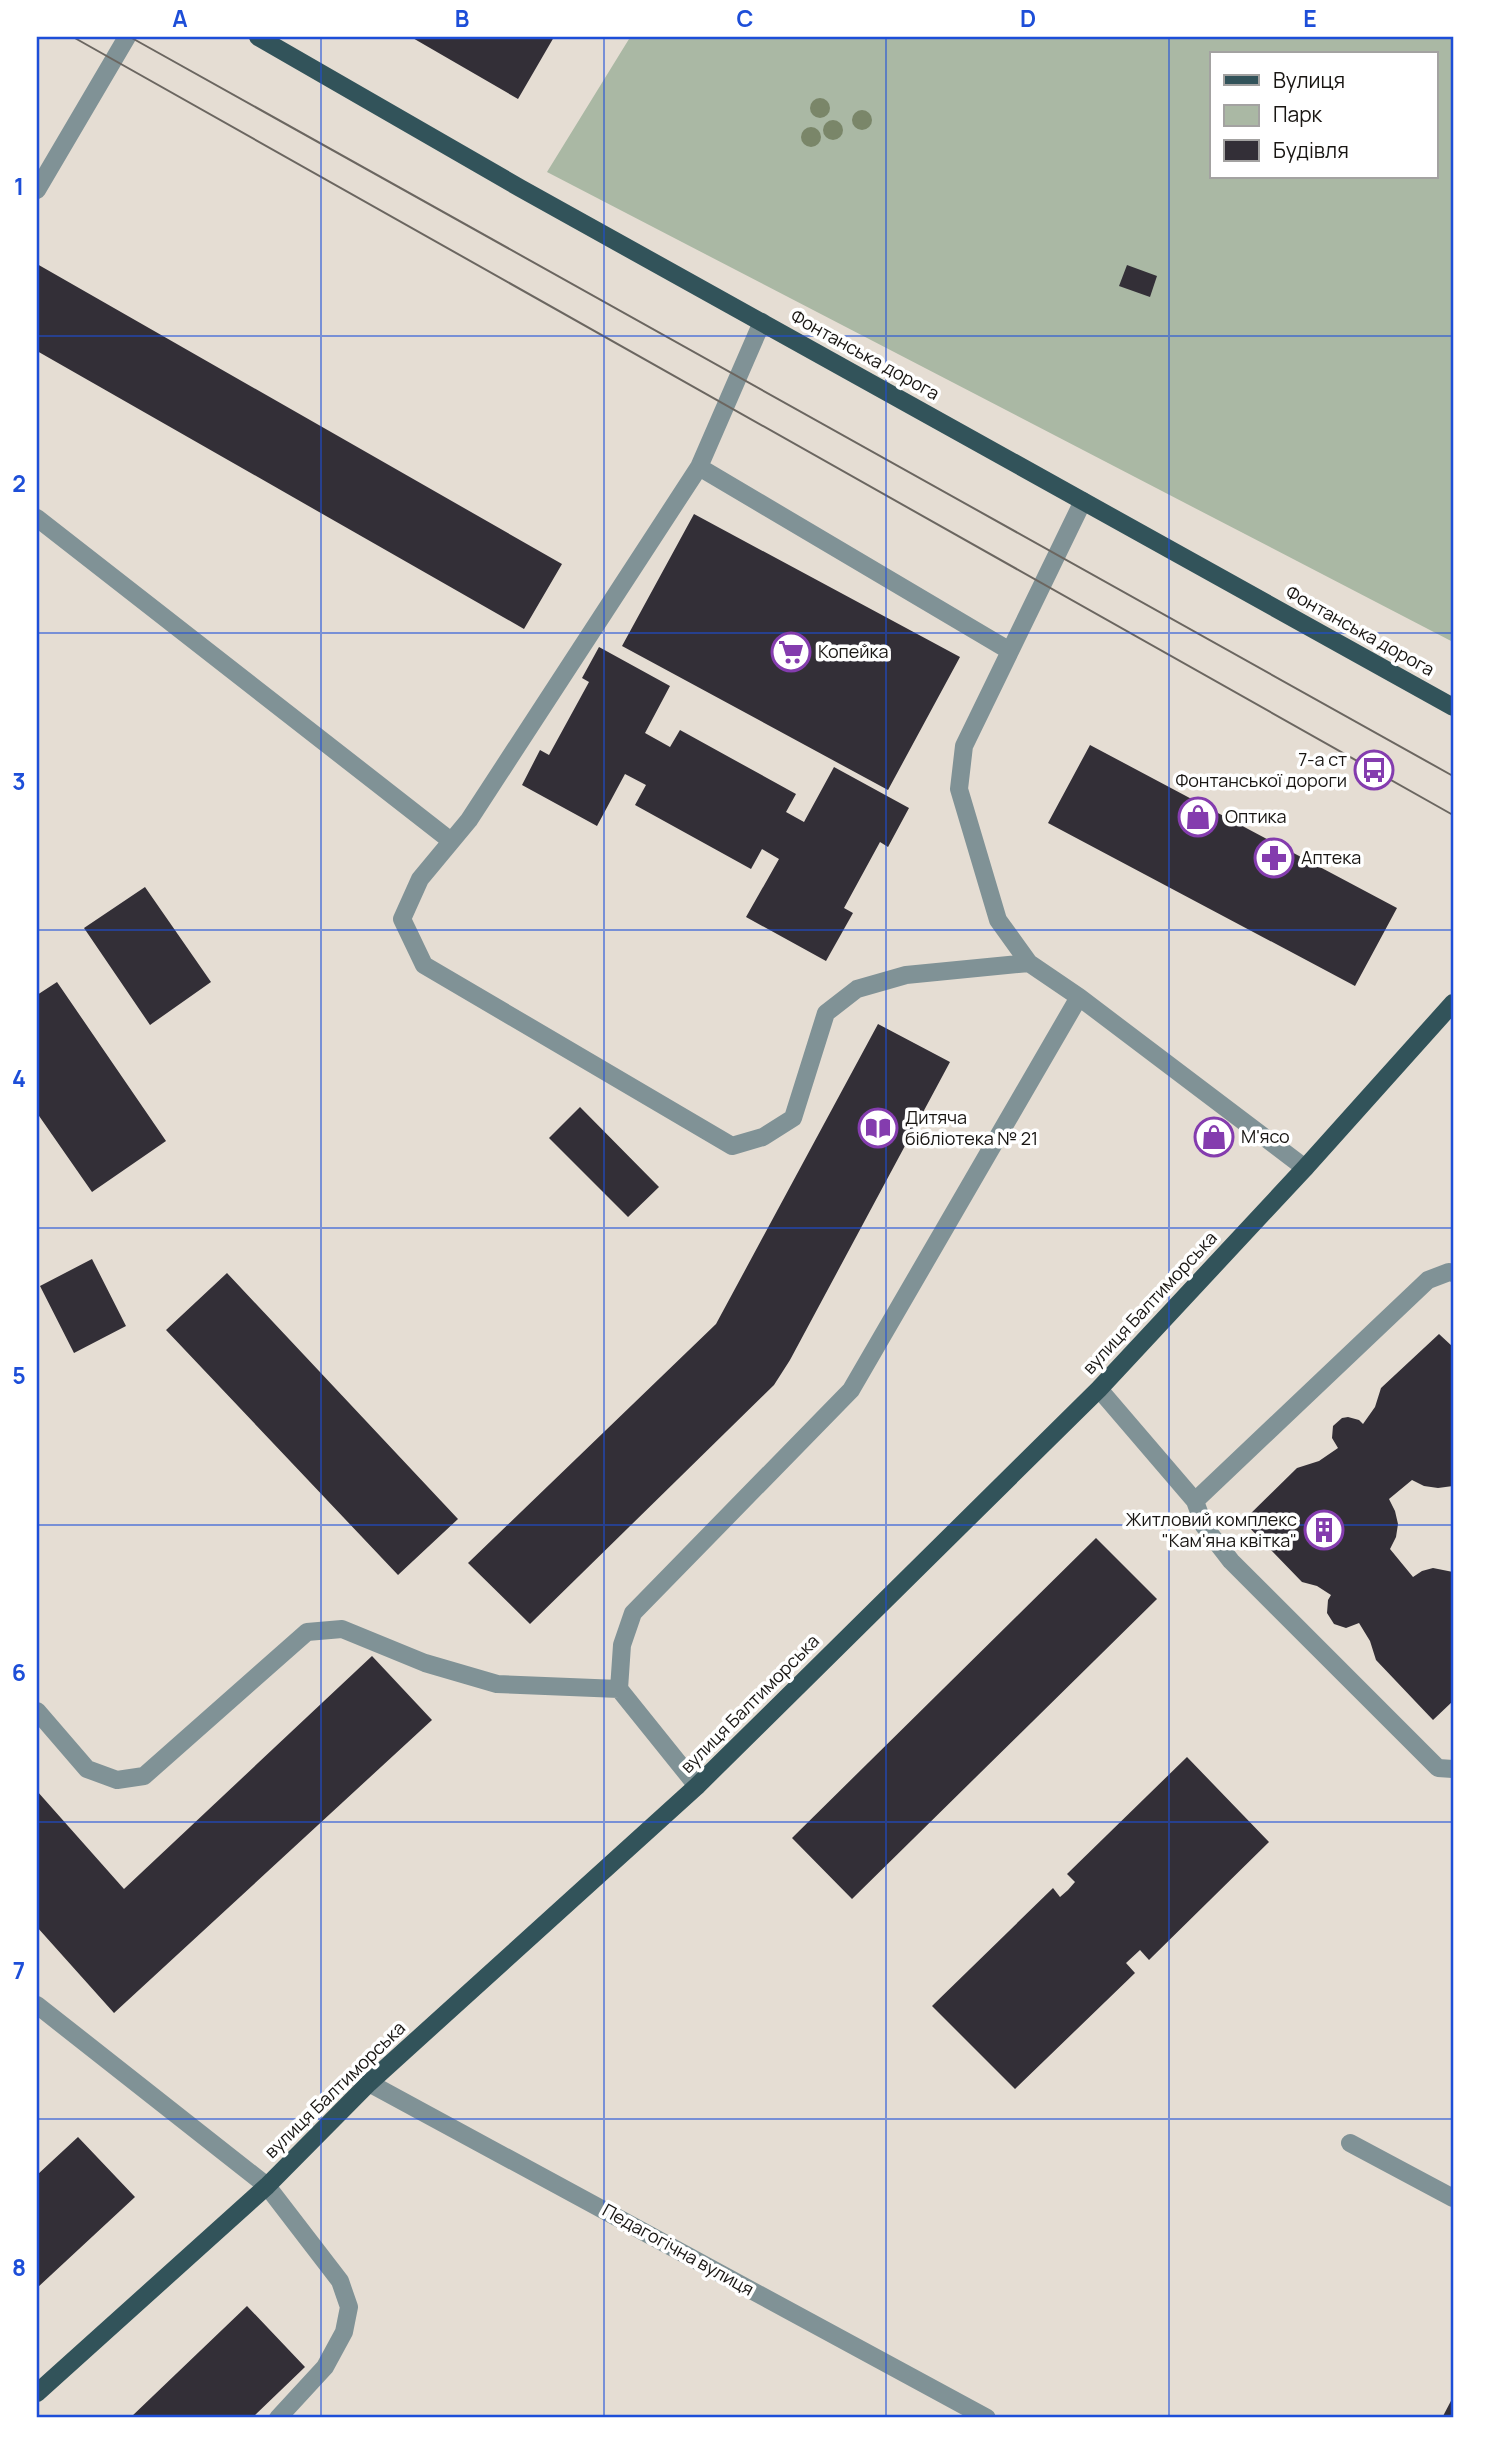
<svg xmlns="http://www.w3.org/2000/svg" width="1490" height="2455" viewBox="0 0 1490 2455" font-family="Manrope,sans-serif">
<rect width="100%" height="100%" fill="#e5ddd3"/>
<path fill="#aab8a4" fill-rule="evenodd" d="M649 37H1453V642L547 172 629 39ZM1212 54H1436V177H1212Z"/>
<path fill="#332f37" d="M411 37H554L518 99Z
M37 264 562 564 524 629 37 351Z
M1127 265 1157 276 1150 297 1119 286Z
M694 514 960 657 888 790 622 646Z
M599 647 670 686 645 733 670 747 680 730 796 794 786 812 804 822 834 767 909 808 888 847 880 842 844 908 853 913 826 961 746 917 779 859 762 849 751 869 635 805 646 785 625 774 597 826 522 785 540 750 549 755 589 682 582 678Z
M1090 745 1397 908 1355 986 1048 823Z
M145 887 211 982 150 1025 84 928Z
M57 982 166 1141 92 1192 37 1113V995Z
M878 1024 950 1062 790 1360 774 1385 530 1624 468 1563 716 1324Z
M580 1107 659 1187 628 1217 549 1138Z
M92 1259 126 1326 74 1353 40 1286Z
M227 1273 458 1519 398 1575 166 1330Z
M1439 1334 1453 1347V1486L1438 1488 1424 1486 1412 1480 1389 1499 1395 1511 1398 1524 1396 1537 1390 1549 1413 1577 1422 1571 1433 1568 1453 1572V1701L1433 1720 1376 1660 1370 1641 1359 1623 1346 1628 1334 1624 1327 1613 1328 1600 1331 1595 1317 1586 1302 1582 1243 1521 1297 1468 1319 1461 1338 1448 1332 1438 1333 1426 1342 1418 1348 1417 1359 1420 1363 1424 1375 1407 1381 1388Z
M1096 1538 1157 1599 852 1899 792 1838Z
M372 1656 432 1720 114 2013 37 1927V1791L124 1889Z
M1187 1757 1269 1842 1149 1960 1140 1950 1126 1963 1135 1973 1015 2089 932 2006 1053 1888 1060 1897 1068 1890 1075 1882 1067 1874Z
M78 2137 135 2197 37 2288V2175Z
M247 2306 305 2367 252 2418H130Z
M1453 2397V2418H1442Z"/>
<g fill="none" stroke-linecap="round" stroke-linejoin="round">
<path stroke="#809296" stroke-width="18" d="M37 190 127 37
M762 322 699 467 469 820 420 879 402 919 424 965 732 1146 763 1137 793 1118 826 1013 857 989 906 975 1029 963
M699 467 1010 651
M1083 501 964 746 959 789 998 920 1029 963 1079 997 1305 1168
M37 518 451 841
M1099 1389 1195 1501 1204 1526 1231 1561 1438 1768 1453 1769
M1195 1501 1428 1280 1449 1272 1453 1273
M37 1711 87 1769 117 1780 144 1776 307 1632 342 1629 425 1663 497 1684 619 1689
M697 1786 619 1689 622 1645 633 1613 851 1390 1079 997
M37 2005 267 2186 340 2281 349 2307 344 2332 325 2367 278 2418
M369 2083 987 2418
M1350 2143 1453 2198"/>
<path stroke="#32535a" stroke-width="18" d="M258 37 520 188 1453 707
M37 2393 267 2186 369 2083 697 1786 1099 1389 1305 1168 1453 1003"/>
<path stroke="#6b6660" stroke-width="2" d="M73 37 1453 815
M130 37 1453 776"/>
</g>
<g fill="#7a8669">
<circle cx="820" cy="108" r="10"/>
<circle cx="862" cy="120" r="10"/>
<circle cx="833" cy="130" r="10"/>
<circle cx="811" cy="137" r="10"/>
</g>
<path fill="none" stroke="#1d4ed8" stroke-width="2" stroke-opacity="0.55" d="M321 37V2418M604 37V2418M886 37V2418M1169 37V2418M37 336H1453M37 633H1453M37 930H1453M37 1228H1453M37 1525H1453M37 1822H1453M37 2119H1453"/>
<defs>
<symbol id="supermarket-ring" viewBox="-11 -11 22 22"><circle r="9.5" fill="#fff" stroke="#843cae" stroke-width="1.5"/><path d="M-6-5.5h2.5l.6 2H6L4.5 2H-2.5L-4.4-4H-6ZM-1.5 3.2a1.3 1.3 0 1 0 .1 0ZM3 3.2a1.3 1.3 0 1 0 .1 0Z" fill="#843cae"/></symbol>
<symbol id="bus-ring" viewBox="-11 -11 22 22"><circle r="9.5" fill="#fff" stroke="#843cae" stroke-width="1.5"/><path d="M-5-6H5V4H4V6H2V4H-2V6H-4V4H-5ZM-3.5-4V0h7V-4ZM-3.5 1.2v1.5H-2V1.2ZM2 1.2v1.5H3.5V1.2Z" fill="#843cae"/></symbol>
<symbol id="shop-ring" viewBox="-11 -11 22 22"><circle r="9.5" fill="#fff" stroke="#843cae" stroke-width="1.5"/><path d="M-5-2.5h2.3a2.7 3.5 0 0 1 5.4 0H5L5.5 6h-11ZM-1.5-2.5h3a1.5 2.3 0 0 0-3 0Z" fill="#843cae"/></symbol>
<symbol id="pharmacy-ring" viewBox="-11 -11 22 22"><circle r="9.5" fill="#fff" stroke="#843cae" stroke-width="1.5"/><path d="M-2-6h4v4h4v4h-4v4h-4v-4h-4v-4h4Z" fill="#843cae"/></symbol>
<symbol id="library-ring" viewBox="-11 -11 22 22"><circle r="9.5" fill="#fff" stroke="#843cae" stroke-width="1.5"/><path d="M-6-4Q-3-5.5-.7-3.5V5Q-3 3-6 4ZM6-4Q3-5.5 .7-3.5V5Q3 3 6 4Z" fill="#843cae"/></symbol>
<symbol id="building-ring" viewBox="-11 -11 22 22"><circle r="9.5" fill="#fff" stroke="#843cae" stroke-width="1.5"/><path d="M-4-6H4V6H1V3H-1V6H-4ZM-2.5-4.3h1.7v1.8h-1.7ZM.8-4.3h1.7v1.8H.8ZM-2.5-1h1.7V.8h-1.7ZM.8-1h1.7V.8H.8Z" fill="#843cae"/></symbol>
</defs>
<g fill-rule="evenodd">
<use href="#supermarket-ring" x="769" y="630" width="44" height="44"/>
<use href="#bus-ring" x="1352" y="748" width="44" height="44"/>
<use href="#shop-ring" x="1176" y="795" width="44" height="44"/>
<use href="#pharmacy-ring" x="1252" y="836" width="44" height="44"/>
<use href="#library-ring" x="856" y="1106" width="44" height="44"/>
<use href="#shop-ring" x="1192" y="1115" width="44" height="44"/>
<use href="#building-ring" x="1302" y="1508" width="44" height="44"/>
</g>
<g text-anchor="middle" stroke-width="7" stroke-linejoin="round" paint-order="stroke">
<g font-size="18" fill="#191613" stroke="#fff">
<text transform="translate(865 355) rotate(29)" y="6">Фонтанська дорога</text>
<text transform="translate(1360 631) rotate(29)" y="6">Фонтанська дорога</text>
<text transform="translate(1150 1303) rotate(-47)" y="6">вулиця Балтиморська</text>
<text transform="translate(750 1704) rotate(-45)" y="6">вулиця Балтиморська</text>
<text transform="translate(335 2090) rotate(-44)" y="6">вулиця Балтиморська</text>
<text transform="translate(678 2250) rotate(29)" y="6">Педагогічна вулиця</text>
</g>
<g font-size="18" fill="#191613" stroke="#fff" text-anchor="start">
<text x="818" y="658">Копейка</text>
<text x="1347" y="766" text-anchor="end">7-а ст<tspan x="1347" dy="21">Фонтанської дороги</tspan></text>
<text x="1225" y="823">Оптика</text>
<text x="1301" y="864">Аптека</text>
<text x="905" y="1124">Дитяча<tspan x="905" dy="21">бібліотека № 21</tspan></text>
<text x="1241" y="1143">М'ясо</text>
<text x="1297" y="1526" text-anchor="end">Житловий комплекс<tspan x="1297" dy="21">"Кам'яна квітка"</tspan></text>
</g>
</g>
<rect width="1490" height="2455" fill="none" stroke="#ffffff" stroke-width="77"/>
<rect x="1210" y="52" width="228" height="126" fill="#ffffff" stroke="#a3a2a1" stroke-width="2"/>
<rect x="1224" y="75" width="35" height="10" fill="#32535a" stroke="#a3a2a1" stroke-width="2"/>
<text x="1273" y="88" font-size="21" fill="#191613">Вулиця</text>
<rect x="1224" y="105" width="35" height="21" fill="#aab8a4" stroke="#a3a2a1" stroke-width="2"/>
<text x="1273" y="122" font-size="21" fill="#191613">Парк</text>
<rect x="1224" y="140" width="35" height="21" fill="#332f37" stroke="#a3a2a1" stroke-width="2"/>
<text x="1273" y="158" font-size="21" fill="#191613">Будівля</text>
<rect x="38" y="38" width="1414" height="2378" fill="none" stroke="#1d4ed8" stroke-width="2.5"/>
<g font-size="23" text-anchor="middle" font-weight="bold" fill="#1d4ed8">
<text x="180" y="27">A</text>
<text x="462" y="27">B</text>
<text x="745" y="27">C</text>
<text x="1028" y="27">D</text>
<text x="1310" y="27">E</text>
<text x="19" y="195">1</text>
<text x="19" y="492">2</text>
<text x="19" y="790">3</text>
<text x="19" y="1087">4</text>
<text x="19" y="1384">5</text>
<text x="19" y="1681">6</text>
<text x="19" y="1979">7</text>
<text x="19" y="2276">8</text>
</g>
</svg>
